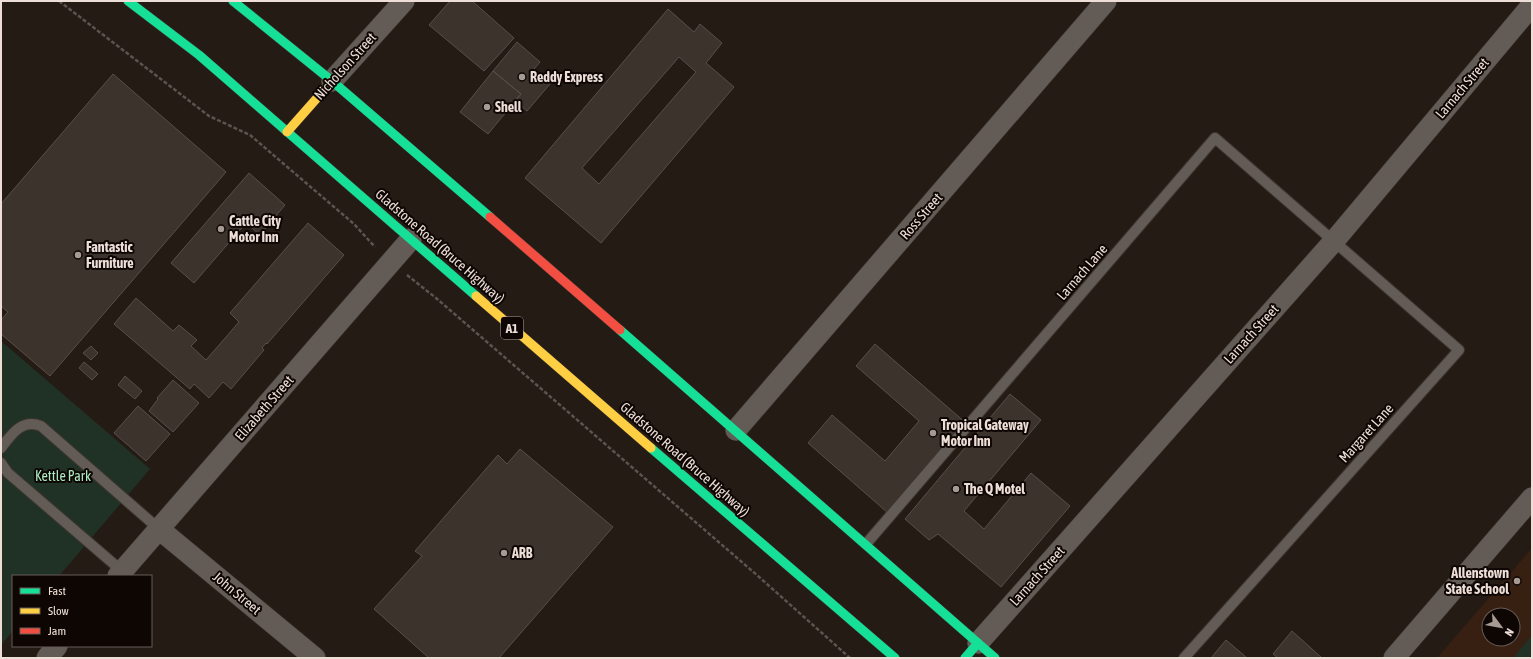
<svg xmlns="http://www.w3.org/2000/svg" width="1533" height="659" viewBox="0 0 1533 659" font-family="'Asap Condensed',sans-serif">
<rect width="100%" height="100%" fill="#251b15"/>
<path fill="#371f12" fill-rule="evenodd" d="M1532 548V658H1437ZM1489 615H1513V639H1489Z"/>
<path fill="#203125" d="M1 341 150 469 59 576H13V631L1 645Z
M1532 635V658H1513Z"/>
<path fill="#3d332d" stroke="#594f4a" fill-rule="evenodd" d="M450 1H472L514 38 484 71 429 25Z
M668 9 694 32 700 24 722 43 706 63 734 87 601 243 525 178ZM679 57 696 72 599 184 582 168Z
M517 42 540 62 534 69 550 84 527 111 515 101 521 94 493 71Z
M493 71 521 94 488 134 460 112Z
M113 74 226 172 50 376 1 334V320L8 312 1 306V204Z
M249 173 285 205 260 235 246 223 194 283 171 263Z
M308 223 344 255 267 344 266 343 262 348 264 350 231 389 223 382 209 398 194 384 190 389 114 324 136 298 173 331 179 325 197 340 191 346 206 360 239 322 230 313Z
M875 344 966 423 888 513 808 443 832 415 885 461 919 421 856 366Z
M91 346 98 353 91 360 83 353Z
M84 362 98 374 92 380 79 368Z
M125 376 142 391 135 399 118 385Z
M173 380 199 403 173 432 149 411 158 399 157 398Z
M1010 394 1041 420 964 511 984 529 1031 473 1070 506 1001 587 938 534 929 540 905 519Z
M138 406 170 434 146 461 114 433Z
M520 449 613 527 499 658H429L374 609 422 556 415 551 498 455 507 464Z
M1292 631 1322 658H1278L1273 654Z
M1226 640 1246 657 1245 658H1211Z"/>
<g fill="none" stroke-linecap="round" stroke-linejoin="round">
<defs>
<path id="lane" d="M1 448C11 435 22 418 41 426L159 529
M1 463 8 473 122 571
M866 544 1215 138 1459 350 1184 658"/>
<path id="street" d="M332 81 404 1
M736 430 1106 1
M159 529 315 658
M118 576 411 239
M978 643 1334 241 1532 5
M47 658 57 646
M1394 658 1532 498"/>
<path id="fast" d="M128 1 199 55 476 296
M233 1 332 81 490 217
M620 330 995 658
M651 448 895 658
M965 658 978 643"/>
<path id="slow" d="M287 132 332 81
M476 296 651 448"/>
<path id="jam" d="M490 217 620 330"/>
</defs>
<use href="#lane" stroke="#3e3631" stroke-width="12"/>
<use href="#street" stroke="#3e3631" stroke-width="22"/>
<use href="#fast" stroke="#3e3631" stroke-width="10"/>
<use href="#slow" stroke="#3e3631" stroke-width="10"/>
<use href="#jam" stroke="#3e3631" stroke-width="10"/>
<path stroke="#5c534f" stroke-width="2.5" stroke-dasharray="4 2" stroke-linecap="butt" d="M59 1 209 116 250 135 354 224 375 247
M407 275 436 298 758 576 850 658"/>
<use href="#lane" stroke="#635b56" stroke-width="10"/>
<use href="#street" stroke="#635b56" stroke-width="21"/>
<use href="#fast" stroke="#16e098" stroke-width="9"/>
<use href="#slow" stroke="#ffcf43" stroke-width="9"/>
<use href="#jam" stroke="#f24e42" stroke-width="9"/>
</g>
<g fill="#a79a93" stroke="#0e0603" stroke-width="1.5">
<circle cx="522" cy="77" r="4"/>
<circle cx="487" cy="107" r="4"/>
<circle cx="221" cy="229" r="4"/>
<circle cx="78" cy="255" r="4"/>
<circle cx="933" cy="433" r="4"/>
<circle cx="956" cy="489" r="4"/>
<circle cx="504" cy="553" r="4"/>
<circle cx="1517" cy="581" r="4"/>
</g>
<g text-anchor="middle" stroke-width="4" stroke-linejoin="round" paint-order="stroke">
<rect fill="#0e0603" stroke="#aa9d97" stroke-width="1" x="501" y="317" width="22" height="22" rx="3"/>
<g font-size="13" font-weight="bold" fill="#edded7">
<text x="512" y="333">A1</text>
</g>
<g font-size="14" fill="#edded7" stroke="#0e0603">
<text transform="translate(345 66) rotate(-48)" y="5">Nicholson Street</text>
<text transform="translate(1462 88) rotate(-50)" y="5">Larnach Street</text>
<text transform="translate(921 216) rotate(-49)" y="5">Ross Street</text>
<text transform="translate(440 246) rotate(41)" y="5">Gladstone Road (Bruce Highway)</text>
<text transform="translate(1082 272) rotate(-49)" y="5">Larnach Lane</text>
<text transform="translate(1251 334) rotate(-48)" y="5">Larnach Street</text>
<text transform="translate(264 408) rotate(-49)" y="5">Elizabeth Street</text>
<text transform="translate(1366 433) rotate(-48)" y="5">Margaret Lane</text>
<text transform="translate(685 459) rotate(41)" y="5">Gladstone Road (Bruce Highway)</text>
<text transform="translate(1037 576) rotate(-48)" y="5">Larnach Street</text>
<text transform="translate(237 593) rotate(40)" y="5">John Street</text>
</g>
<g font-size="14" font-weight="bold" fill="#edded7" stroke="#0e0603" text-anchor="start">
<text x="530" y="82">Reddy Express</text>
<text x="495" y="112">Shell</text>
<text x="229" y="226">Cattle City<tspan x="229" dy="16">Motor Inn</tspan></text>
<text x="86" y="252">Fantastic<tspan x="86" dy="16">Furniture</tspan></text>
<text x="941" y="430">Tropical Gateway<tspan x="941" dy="16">Motor Inn</tspan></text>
<text x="964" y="494">The Q Motel</text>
<text x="512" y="558">ARB</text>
<text x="1509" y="578" text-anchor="end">Allenstown<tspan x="1509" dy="16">State School</tspan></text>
</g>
<g font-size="14" fill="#aaebc3" stroke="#0e0603">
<text x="63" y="481">Kettle Park</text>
</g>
</g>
<rect width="1533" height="659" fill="none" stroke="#edded7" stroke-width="4"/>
<rect x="12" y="575" width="140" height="72" fill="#0e0603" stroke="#675c58"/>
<rect x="20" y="588" width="20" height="6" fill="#16e098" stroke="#675c58"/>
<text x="48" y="595" font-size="12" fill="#edded7">Fast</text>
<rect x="20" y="608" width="20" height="6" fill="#ffcf43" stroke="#675c58"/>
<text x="48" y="615" font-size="12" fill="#edded7">Slow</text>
<rect x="20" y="628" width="20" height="6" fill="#f24e42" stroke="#675c58"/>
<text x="48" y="635" font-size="12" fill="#edded7">Jam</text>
<g transform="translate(1501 627) rotate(122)"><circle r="19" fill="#0e0603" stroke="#675c58"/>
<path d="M0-3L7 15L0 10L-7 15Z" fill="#a79a93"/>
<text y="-6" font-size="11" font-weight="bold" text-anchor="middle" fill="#edded7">N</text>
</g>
</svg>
